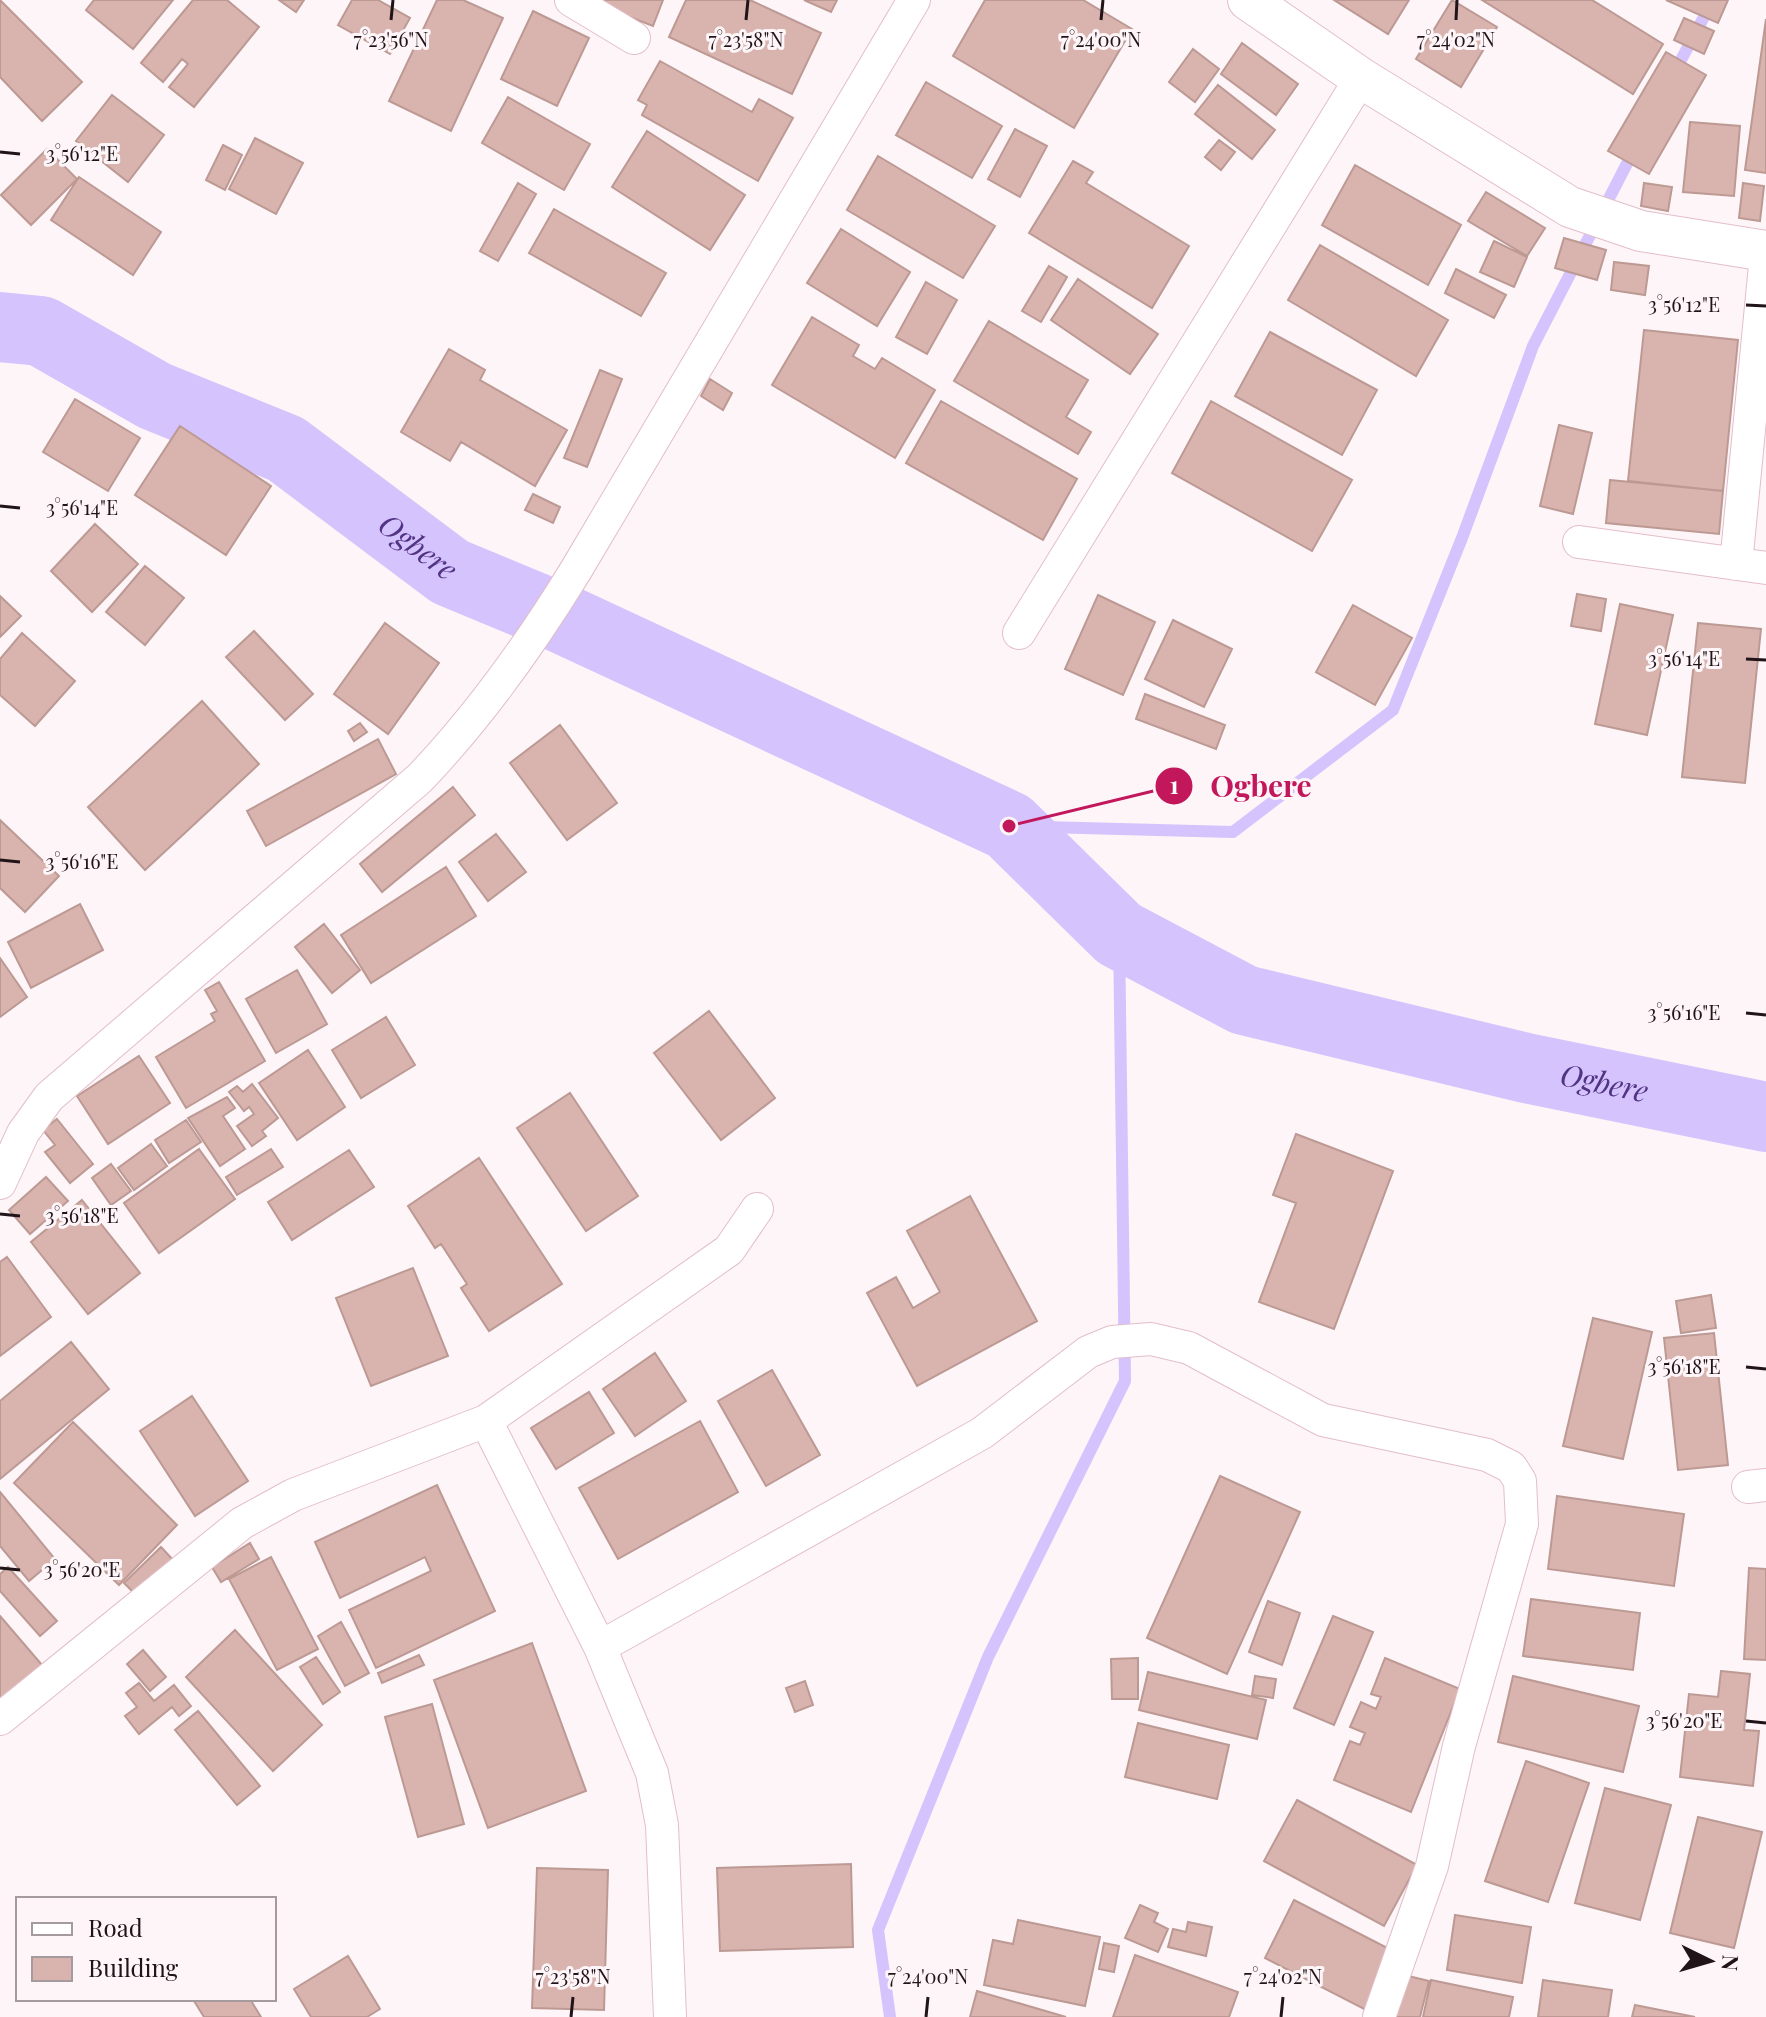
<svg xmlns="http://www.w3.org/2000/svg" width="1766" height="2017" viewBox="0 0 1766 2017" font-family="'Playfair Display',serif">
<rect width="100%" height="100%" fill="#fdf5f8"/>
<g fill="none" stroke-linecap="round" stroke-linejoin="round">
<path stroke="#d4c3fd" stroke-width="12" d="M1673 75 1713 0
M1009 826 1233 832 1393 710 1462 538 1533 346 1635 148
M890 2017 878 1930 988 1657 1125 1381 1119 934"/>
<path stroke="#d4c3fd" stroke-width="70" id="s1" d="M0 327 41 331 155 396 286 449 450 572 561 618 1009 826 1119 934 1244 1000 1526 1068 1766 1117"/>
</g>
<path fill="#d9b4af" stroke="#bd9994" stroke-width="2" d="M0 0 82 82 42 121 0 77Z
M94 0H173L133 49 86 10Z
M193 0H227L259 27 194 107 169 87 188 64 182 59 163 82 141 63Z
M279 0H304L296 12Z
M352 0H378L410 18 390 54 338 25Z
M437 0H463L503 18 451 131 389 101Z
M586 0H663L653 26Z
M686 0H750L821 33 792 94 669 37Z
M804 0H837L831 12Z
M985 0H1083L1132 29 1074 128 953 56Z
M1334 0H1409L1388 34Z
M1452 0 1497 27 1461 87 1416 59Z
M1482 0H1592L1663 44 1633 94Z
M1666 0H1728L1718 23Z
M533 11 589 38 557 106 501 79Z
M1684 18 1714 31 1704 54 1674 40Z
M1766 19V173L1745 170Z
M1242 43 1298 84 1276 115 1221 74Z
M1193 49 1219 69 1195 102 1169 82Z
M1666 52 1706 75 1649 174 1608 151Z
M660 61 752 112 759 99 793 118 758 181 642 115 647 105 638 100Z
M926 82 1002 126 972 178 896 135Z
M1218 85 1275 130 1252 159 1195 114Z
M112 95 164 135 128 182 76 141Z
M508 97 590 144 564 190 482 143Z
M1690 122 1740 126 1734 196 1683 192Z
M1015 129 1047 146 1020 197 988 179Z
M647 131 745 195 710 250 612 187Z
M255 138 303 163 276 214 229 189Z
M1219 140 1235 152 1221 170 1205 157Z
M223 145 242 155 225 190 206 180Z
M47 149 77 179 31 225 1 195Z
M878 156 995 226 963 278 847 210Z
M1073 161 1093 172 1086 183 1189 246 1152 308 1029 233Z
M1355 165 1461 225 1428 285 1322 225Z
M79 177 161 232 133 275 51 220Z
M518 183 536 194 498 261 480 251Z
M1644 183 1672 187 1668 211 1641 206Z
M1743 183 1764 186 1760 221 1739 218Z
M1486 192 1545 228 1527 256 1468 221Z
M554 209 666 273 641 316 529 253Z
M841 229 910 272 877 326 807 283Z
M1564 238 1606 250 1597 280 1555 268Z
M1494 241 1527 257 1514 287 1480 272Z
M1320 245 1448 320 1416 376 1288 300Z
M1614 262 1649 266 1645 295 1611 290Z
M1049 266 1067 277 1041 322 1022 311Z
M1456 269 1506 295 1494 318 1445 293Z
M1078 279 1158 334 1130 374 1051 320Z
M926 282 957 300 927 354 896 337Z
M812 317 859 345 853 356 875 369 882 358 935 390 895 458 772 385Z
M989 321 1088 380 1066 417 1091 432 1078 454 954 381Z
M1644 330 1738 340 1723 491 1628 481Z
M1270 332 1377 390 1342 455 1235 396Z
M449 349 485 370 480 380 567 430 535 486 461 442 450 461 401 432Z
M600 370 622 379 587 467 564 458Z
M710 379 732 393 723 410 701 396Z
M75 399 140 438 108 491 43 452Z
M941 401 1077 479 1043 540 906 463Z
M1211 401 1352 480 1312 551 1172 473Z
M1559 425 1592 433 1573 514 1540 506Z
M180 426 271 486 226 555 135 495Z
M1610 480 1723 491 1719 534 1606 523Z
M533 494 560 507 553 523 525 510Z
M95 524 138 564 92 612 51 571Z
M145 566 184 598 145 645 106 612Z
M1577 594 1606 599 1601 631 1571 626Z
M1098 595 1155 622 1123 695 1065 669Z
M0 596 21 616 0 637Z
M1620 604 1673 615 1647 735 1595 724Z
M1353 605 1412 638 1375 705 1316 672Z
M1173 620 1232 649 1204 707 1145 679Z
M385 623 439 663 388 734 334 694Z
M1698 623 1761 629 1745 783 1682 777Z
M254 631 313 694 285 720 226 657Z
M22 633 75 681 35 726 0 695V659Z
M1145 694 1225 725 1216 749 1136 719Z
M202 701 259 764 145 870 88 807Z
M360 723 367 732 354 741 348 731Z
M560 725 617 803 567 840 510 763Z
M378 739 396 774 266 846 247 811Z
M453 787 475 815 382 892 360 864Z
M0 820 59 876 25 912 0 888Z
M496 834 526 872 488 901 459 862Z
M446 867 476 916 371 983 341 935Z
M80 904 103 950 31 988 8 942Z
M324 924 360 970 332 993 295 947Z
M0 958 27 997 0 1017Z
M297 970 327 1024 276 1053 246 999Z
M219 982 265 1061 186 1108 156 1057 215 1021 211 1014 217 1011 205 990Z
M709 1011 775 1098 721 1140 654 1053Z
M386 1017 415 1065 361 1098 332 1050Z
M308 1050 345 1107 297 1140 259 1083Z
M139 1056 170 1103 108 1144 77 1096Z
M252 1084 278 1118 262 1131 266 1136 252 1146 237 1126 254 1114 249 1107 244 1111 229 1092 237 1086 243 1092Z
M570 1093 638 1196 586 1231 517 1128Z
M227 1097 235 1108 223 1116 245 1149 220 1166 188 1118Z
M57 1119 93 1164 70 1183 45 1152 55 1145 43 1130Z
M186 1120 201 1142 169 1163 155 1140Z
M1296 1134 1393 1171 1334 1329 1259 1302 1296 1203 1273 1195Z
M151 1144 167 1166 134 1190 118 1168Z
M199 1149 235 1199 159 1253 124 1203Z
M271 1149 283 1167 237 1195 226 1177Z
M349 1150 374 1187 292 1240 268 1202Z
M479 1158 562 1284 489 1331 461 1288 467 1284 441 1244 435 1248 408 1206Z
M111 1164 131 1191 111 1205 92 1178Z
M46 1177 68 1201 30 1234 9 1210Z
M970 1196 1037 1321 917 1386 867 1293 896 1277 913 1308 940 1292 907 1231Z
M82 1200 140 1273 88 1314 31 1242Z
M7 1257 51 1317 0 1356V1262Z
M413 1268 448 1356 371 1386 336 1298Z
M1711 1295 1716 1328 1681 1333 1676 1301Z
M1593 1318 1652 1332 1623 1459 1563 1446Z
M1714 1333 1728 1465 1678 1470 1664 1338Z
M71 1342 109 1389 0 1479V1401Z
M655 1353 686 1401 635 1436 603 1389Z
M772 1370 820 1455 766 1486 718 1401Z
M589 1392 614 1433 556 1469 531 1428Z
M192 1396 248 1481 195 1516 140 1431Z
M700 1421 738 1492 618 1559 579 1488Z
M73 1422 177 1525 119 1585 14 1483Z
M1220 1476 1300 1512 1227 1674 1147 1638Z
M437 1485 495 1611 376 1668 349 1610 431 1571 425 1557 340 1598 315 1542Z
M0 1492 55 1559 29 1581 0 1546Z
M1557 1496 1684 1514 1674 1586 1548 1569Z
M250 1543 259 1559 221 1582 212 1567Z
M161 1547 174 1561 138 1597 124 1583Z
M271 1557 318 1649 277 1670 229 1579Z
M8 1567 57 1621 40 1636 0 1591V1574Z
M1749 1568 1766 1569V1660L1744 1659Z
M1531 1599 1640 1613 1633 1670 1523 1656Z
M1268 1601 1300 1613 1282 1665 1249 1652Z
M0 1616 42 1665 0 1702Z
M1333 1616 1373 1632 1334 1725 1294 1708Z
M341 1622 369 1673 345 1686 318 1636Z
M235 1630 322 1725 273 1771 186 1677Z
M532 1643 586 1791 488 1828 434 1680Z
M143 1650 166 1677 150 1691 127 1664Z
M419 1655 424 1665 382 1683 378 1673Z
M316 1657 340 1692 323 1704 300 1667Z
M1138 1658V1699H1112L1111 1659Z
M1385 1658 1460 1689 1411 1812 1334 1780 1350 1741 1360 1745 1365 1733 1350 1727 1361 1702 1376 1709 1381 1697 1371 1694Z
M1721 1671 1750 1674 1744 1730 1759 1731 1753 1786 1680 1777 1689 1694 1718 1697Z
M1148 1672 1266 1700 1257 1739 1139 1710Z
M1255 1676 1276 1679 1273 1698 1252 1695Z
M1513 1676 1639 1706 1623 1772 1498 1742Z
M805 1681 813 1705 795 1712 786 1688Z
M139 1683 154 1701 174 1685 191 1706 179 1716 172 1707 139 1734 125 1716 137 1707 126 1693Z
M432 1704 464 1824 418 1837 385 1717Z
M198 1711 260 1786 237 1805 175 1730Z
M1138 1723 1229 1745 1217 1799 1125 1777Z
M1526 1761 1589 1783 1548 1902 1485 1881Z
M1605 1788 1671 1805 1640 1920 1575 1903Z
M1297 1800 1417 1865 1384 1926 1264 1861Z
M1698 1817 1762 1832 1734 1948 1670 1933Z
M851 1864 853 1947 720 1951 717 1868Z
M537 1868 608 1870 604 2010 532 2008Z
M1294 1900 1397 1953 1368 2011 1265 1958Z
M1140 1905 1158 1913 1154 1922 1168 1929 1158 1952 1125 1938Z
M1455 1915 1531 1927 1522 1983 1447 1970Z
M1018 1920 1100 1937 1085 2006 984 1985 993 1940 1013 1944Z
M1188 1922 1212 1927 1206 1956 1168 1947 1173 1929 1186 1932Z
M1104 1943 1119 1946 1114 1972 1099 1969Z
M1135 1955 1238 1992 1229 2017H1113Z
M348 1956 380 2009 367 2017H311L294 1989Z
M1400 1974 1429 1981 1420 2017H1390Z
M1431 1980 1513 1997 1509 2017H1423Z
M1543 1980 1612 1990 1608 2017H1538Z
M977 1991 1066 2017H970Z
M198 1999H250L261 2017H204L194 2001Z
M1635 2005 1695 2017H1632Z"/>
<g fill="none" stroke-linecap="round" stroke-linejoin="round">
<defs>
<path id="minor" d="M571 0 634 38
M1579 542 1766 568
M1736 564 1766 255
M1019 633 1361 78
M0 1183 23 1133 49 1097 420 778C481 714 530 645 576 570L914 0
M486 1421 600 1647 652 1773 662 1825 670 2017
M1748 1487 1766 1485
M600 1647 982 1433 1088 1352 1112 1342 1151 1339 1189 1348 1323 1420 1487 1455 1511 1467 1520 1481 1522 1524 1459 1746 1432 1866 1379 2017
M0 1719 242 1523 293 1495 486 1421 729 1250 757 1209"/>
<path id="tertiary" d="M1248 0 1361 78 1570 207 1641 231 1766 251"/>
</defs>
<use href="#minor" stroke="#e3beca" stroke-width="34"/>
<use href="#tertiary" stroke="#e3beca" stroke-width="42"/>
<use href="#minor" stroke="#fff" stroke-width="32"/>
<use href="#tertiary" stroke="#fff" stroke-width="40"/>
</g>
<path fill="none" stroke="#211418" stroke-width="3" d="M391 20 393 0M746 20 748 0M1101 20 1103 0M1456 20 1457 0M0 152 20 154M1746 305 1766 306M0 506 20 508M1746 659 1766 660M0 860 20 862M1746 1013 1766 1015M0 1214 20 1216M1746 1367 1766 1369M0 1568 20 1570M1746 1721 1766 1723M571 2017 573 1997M926 2017 928 1997M1281 2017 1283 1997"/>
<g text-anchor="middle" stroke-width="6" stroke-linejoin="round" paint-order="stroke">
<g font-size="30" font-style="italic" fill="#533384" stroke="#fdf5f8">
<text dy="10" stroke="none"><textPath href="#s1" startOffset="478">Ogbere</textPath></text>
<text dy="10" stroke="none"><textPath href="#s1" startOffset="1798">Ogbere</textPath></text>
</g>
</g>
<g font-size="20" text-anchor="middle" fill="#211418" stroke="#fdf5f8" stroke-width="6" stroke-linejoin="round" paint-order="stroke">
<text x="391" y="47">7°23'56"N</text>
<text x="746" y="47">7°23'58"N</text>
<text x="1101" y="47">7°24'00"N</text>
<text x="1456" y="47">7°24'02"N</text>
<text x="82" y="161">3°56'12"E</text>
<text x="1684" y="312">3°56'12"E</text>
<text x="82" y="515">3°56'14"E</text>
<text x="1684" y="666">3°56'14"E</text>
<text x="82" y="869">3°56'16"E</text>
<text x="1684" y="1020">3°56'16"E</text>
<text x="82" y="1223">3°56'18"E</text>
<text x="1684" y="1374">3°56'18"E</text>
<text x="82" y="1577">3°56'20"E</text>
<text x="1684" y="1728">3°56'20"E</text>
<text x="573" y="1984">7°23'58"N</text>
<text x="928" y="1984">7°24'00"N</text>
<text x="1283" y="1984">7°24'02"N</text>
</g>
<path fill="none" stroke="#c2185b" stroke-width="3" d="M1009 826L1174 786"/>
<g fill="#c2185b" stroke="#fdf5f8" stroke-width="3">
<circle cx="1009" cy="826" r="8"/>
<circle cx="1174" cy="786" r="20"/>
</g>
<g font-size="24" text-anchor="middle" font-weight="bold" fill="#fff">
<text x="1174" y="794">1</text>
</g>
<g font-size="30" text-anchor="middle" font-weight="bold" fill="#c2185b" stroke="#fdf5f8" stroke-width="6" stroke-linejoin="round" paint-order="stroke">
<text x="1261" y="797">Ogbere</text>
</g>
<rect x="16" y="1897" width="260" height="104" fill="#fdf5f8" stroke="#a59b9e" stroke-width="2"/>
<rect x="32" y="1923" width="40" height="12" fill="#ffffff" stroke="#a59b9e" stroke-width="2"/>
<text x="88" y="1937" font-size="24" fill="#211418">Road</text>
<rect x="32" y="1957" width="40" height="24" fill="#d9b4af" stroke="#a59b9e" stroke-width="2"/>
<text x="88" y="1977" font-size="24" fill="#211418">Building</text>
<g transform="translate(1710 1961) rotate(95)" stroke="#fdf5f8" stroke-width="6" paint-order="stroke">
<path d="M0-6L14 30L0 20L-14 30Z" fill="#211418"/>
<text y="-12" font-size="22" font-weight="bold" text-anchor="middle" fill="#211418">N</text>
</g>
</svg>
